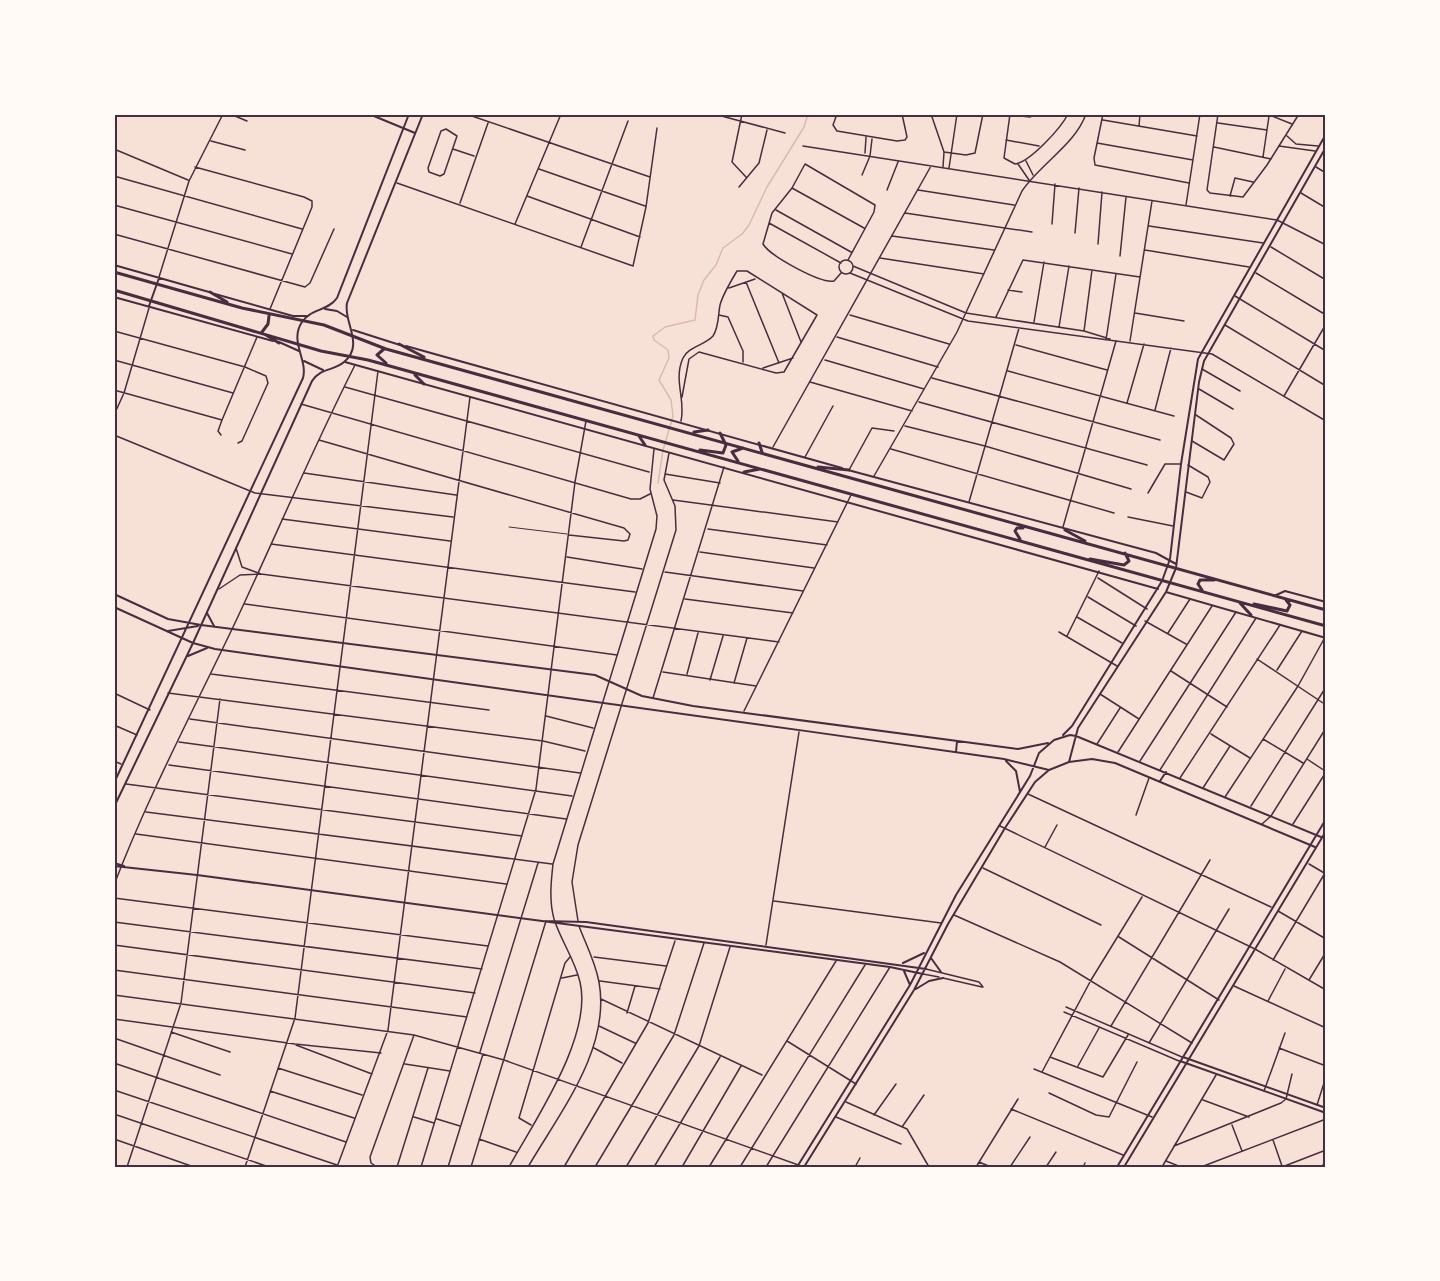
<svg xmlns="http://www.w3.org/2000/svg" width="1440" height="1281" viewBox="0 0 1440 1281" font-family="Raleway,sans-serif">
<rect width="100%" height="100%" fill="#f7e1d7"/>
<g fill="none" stroke-linecap="round" stroke-linejoin="round">
<path stroke="#dcb8b0" stroke-width="1.5" d="M658 483 663 450 673 416 671 400 659 380 669 358 668 350 654 340 653 336 665 327 695 320 698 295 704 280 716 265 723 248 742 234 749 225 767 187 804 127 808 114"/>
<path stroke="#4a2c40" stroke-width="1" d="M509 527 567 534"/>
<path stroke="#4a2c40" stroke-width="1.5" d="M230 114 247 121
M466 114 650 177
M714 114 785 133
M742 114 732 162 746 177
M837 114 833 125 837 131 897 141 905 140 907 137 902 114
M931 114 944 152 943 167
M1010 114 1004 158 1015 164C1030 162 1061 128 1068 114
M1103 114 1094 158 1095 165 1189 183
M1218 114 1207 190 1210 193 1243 197 1267 165 1299 114
M1267 114 1292 124
M1010 115 1030 117 1035 114
M1103 120 1197 136
M1218 123 1267 130
M1139 126 1140 114
M446 129 457 136 444 174 440 176 429 172 428 168 441 131Z
M1287 136 1296 144 1318 146
M1006 140 1039 146
M211 141 245 150
M1097 143 1193 160
M803 146 1277 220 1326 245
M1279 146 1315 151
M1214 147 1271 159
M114 149 188 180
M453 149 474 156
M944 152 966 155 975 153 983 114
M865 153 866 137
M1263 157 1269 116
M1026 161 1033 175
M1018 164 1029 180
M195 167 304 197 312 201V207L270 309
M1316 167 1326 173
M949 168 957 114
M539 169 645 206
M862 175 870 156 872 139
M114 176 302 229
M397 183 633 266 646 207 657 128
M739 187 759 163 767 130
M792 188 864 228
M887 190 898 162
M918 190 1014 205
M1301 193 1326 208
M527 196 640 237
M1230 196 1235 178 1253 182
M460 203 488 123
M114 205 292 254
M1186 205 1200 114
M776 210 851 252
M905 213 1032 232
M769 223 841 263
M515 224 561 114
M1052 224 1055 184
M1149 226 1263 243
M1075 233 1079 188
M114 234 305 287 310 283 334 229
M892 236 994 250
M1098 244 1102 192
M581 247 628 121
M1271 247 1326 280
M1145 250 1249 267
M1120 256 1126 197
M880 258 984 274
M839 267a7 7 0 1 1 14 0a7 7 0 1 1-14 0Z
M853 266 966 313 1084 331 1110 339
M841 273 834 281C821 284 770 256 763 244L772 213 792 188 805 164 875 205 874 212 848 260
M850 273 968 321 1212 354 1326 421
M1256 273 1326 315
M159 277 189 181 223 114
M746 282 779 363
M729 288 755 279
M1008 290 1022 292
M782 293 801 342
M1235 296 1326 351
M1135 313 1184 321
M719 315 728 317 743 351V362
M850 315 949 344
M996 317 1023 260 1140 277
M1034 322 1044 262
M1225 325 1326 386
M1059 327 1069 266
M114 331 245 367 266 376 268 383 242 441 238 443
M1084 331 1092 270
M837 337 938 367
M1106 340 1116 274
M1130 341 1152 201
M1016 345 1107 370
M114 360 233 393
M825 360 924 389
M763 368 793 358
M1202 369 1240 391
M1008 371 1174 416
M932 378 1160 440
M810 382 912 411
M345 387 649 472
M1199 389 1233 409
M114 390 222 420
M1284 396 1326 324
M919 402 1147 465
M1127 403 1144 344
M301 404 631 499H640L650 494
M1155 410 1171 348
M114 415 124 393 149 308
M681 421C686 400 673 380 683 358 688 347 705 345 713 336 719 327 718 315 720 305 723 294 731 281 737 271H747L817 315 784 372 776 373 699 352 689 359 682 397
M905 426 985 446 1131 489
M114 435 255 493 453 517
M221 435 218 431 222 420 257 337
M319 440 624 528 630 534 628 540 624 541 569 535
M1192 441 1224 460 1234 444 1231 438 1196 415
M773 447 931 166
M891 449 1114 513
M805 457 833 406
M849 470 872 428 894 431
M304 473 456 495
M665 474 720 483
M874 476 957 332 1022 191C1040 164 1075 145 1086 114
M1186 492 1202 498 1210 482 1208 477 1188 465
M1148 493 1165 464H1181
M673 500 838 522
M969 502 1019 328
M1128 517 1173 526
M282 519 450 541
M1063 527 1116 341
M708 529 827 545
M271 544 635 592
M236 548 242 567 261 574 779 642
M700 552 814 568
M567 557 642 569
M665 572 803 591
M1098 578 1147 609
M219 589 240 575 261 574
M1088 597 1136 626
M685 599 793 613
M245 604 617 655
M1077 617 1122 643
M1145 621 1186 644
M1059 632 1117 666
M1168 633 1190 599
M1067 636 1099 571
M1257 659 1326 705
M1277 670 1302 631
M1171 671 1227 707
M663 672 756 686
M211 674 489 710
M687 674 698 633
M710 680 723 636
M734 683 747 638
M114 693 150 710
M168 693 543 741 585 751
M1100 694 1139 719
M653 698 724 467
M744 711 851 495
M546 716 593 728
M190 719 580 773
M114 725 137 735
M1211 734 1250 758
M1263 739 1303 763
M179 742 572 796
M1097 744 1120 708
M1118 752 1212 606
M1307 759 1325 771
M114 761 121 764
M1140 761 1236 612
M169 765 566 819
M1160 770 1256 618
M1180 778 1280 625
M126 784 522 836
M1203 788 1230 746
M1028 794 1271 907
M1225 797 1298 686 1324 639
M1251 806 1326 687
M146 812 552 864
M1136 815 1149 778
M1262 824 1271 816 1326 728
M1293 824 1326 772
M1000 826 1255 949 1326 990
M136 834 506 884
M1045 847 1057 825
M1309 864 1326 874
M983 868 1101 925
M114 885C148 796 193 711 234 625 275 538 312 450 355 365
M114 898 488 946
M774 901 941 923
M1278 911 1326 939
M954 915 1060 962 1192 1043
M578 921 572 882 578 845 676 530 675 506 664 480 669 453
M114 922 482 969
M1119 937 1219 1000
M114 945 475 993
M766 945 799 732
M594 957 666 966
M1273 960 1325 873
M926 969 979 982 983 987
M114 970 467 1017
M923 974 939 977
M562 978 577 975
M943 978 982 987
M1309 980 1326 952
M600 981 660 989
M1234 986 1326 1028
M114 995 414 1035 504 1060 804 1167
M601 999 762 1075
M1268 1001 1285 969
M1066 1007 1182 1057
M1064 1012 1179 1061
M627 1013 635 986
M114 1019 295 1044 381 1053
M599 1026 635 1043
M1111 1026 1210 860
M171 1032 230 1052
M114 1038 220 1075
M787 1041 856 1084
M1149 1043 1229 909
M296 1045 372 1074
M594 1048 622 1063
M1279 1048 1326 1066
M480 1052 538 863
M1050 1057 1103 1077 1128 1035
M114 1063 346 1142
M405 1064 450 1071
M1078 1066 1099 1028
M278 1068 362 1095
M1034 1069 1152 1117
M1042 1072 1091 980 1142 897
M114 1090 337 1165
M270 1091 354 1118
M1264 1091 1285 1033
M1049 1093 1096 1115 1109 1117 1137 1062
M1203 1100 1249 1117
M846 1102 907 1129 929 1167
M1317 1105 1324 1083
M1011 1109 1123 1155
M114 1114 269 1167
M874 1115 896 1084
M414 1117 434 1123
M836 1117 901 1144
M437 1119 460 1126
M531 1125 519 1118 565 963 570 957
M1232 1125 1242 1151
M902 1127 924 1095
M114 1139 194 1167
M479 1139 516 1152
M1273 1140 1282 1166
M1174 1146 1281 1103 1286 1099 1292 1074
M1166 1161 1181 1167
M979 1162 991 1167
M114 1165 119 1167
M127 1167 181 1003 220 699
M245 1167 295 1018 378 371
M337 1167 388 1030 470 397
M377 1167 371 1163 370 1157 414 1035
M397 1167 428 1068
M421 1167 536 789 575 482 586 421
M448 1167 483 1054
M471 1167 546 921
M509 1167C535 1120 593 1036 580 982 575 960 561 941 554 919 549 901 551 882 553 864L656 529 657 516 650 489 654 449
M528 1167C560 1112 611 1049 599 982 595 961 586 945 579 926
M564 1167 648 1023 675 941
M595 1167 674 1035 704 943
M626 1167 699 1046 730 947
M654 1167 720 1057
M682 1167 741 1066
M709 1167 836 961
M740 1167 865 965
M766 1167 890 967
M855 1167 860 1158
M976 1167 1018 1099
M1010 1167 1030 1137
M1046 1167 1056 1152
M1083 1167 1085 1163
M1162 1167 1216 1075
M1201 1167 1326 1119
M1282 1167 1326 1150
M1322 1167 1326 1159"/>
<path stroke="#4a2c40" stroke-width="2" d="M369 114 415 133
M114 265 209 292
M215 294 293 316H307
M114 297 273 341
M149 306 159 278
M353 330 400 345
M279 342 299 351
M406 346 842 468
M345 362 1158 589
M848 470 1156 553 1176 564
M1166 592 1326 638
M1274 596 1285 591 1326 602
M201 625 595 675 642 696 693 706 1018 749 1048 743
M193 643 215 649C478 684 741 722 1004 759L1049 770 1069 762 1078 728 1166 592 1176 568 1199 382 1204 361 1326 147
M1063 735 1072 726 1162 581 1170 559 1181 464 1198 359 1326 134
M956 752 957 741
M1006 761 1016 771 1020 792
M1069 762 1092 759 1115 763 1315 847
M1160 781 1166 772
M114 863 124 866
M114 866 197 875 542 921 586 922 926 969
M542 921 890 967 923 974
M931 958 941 972
M903 963 924 953
M904 971 910 985
M916 989 929 981 943 978
M1183 1057 1326 1108
M1180 1061 1326 1113
M797 1167 910 985 956 895 1030 776 1039 753 1054 740 1070 735 1076 736 1321 837
M804 1167 914 990 948 924 1005 828 1035 782 1049 770"/>
<path stroke="#4a2c40" stroke-width="2" d="M325 309 337 311 347 317
M304 361 323 370
M114 594 168 619 201 625
M114 607 193 643
M207 613 214 626
M168 631 198 626
M188 656 207 648
M114 783 303 378C308 360 289 341 302 322 310 309 328 311 337 298L409 114
M114 807 193 643 312 381C320 368 334 371 344 362 365 345 343 322 347 303L423 114
M1117 1167 1326 819
M1124 1167 1326 831"/>
<path stroke="#4a2c40" stroke-width="3" d="M114 272 242 308 324 325 386 349 1326 610
M114 290 321 351 368 360 1326 626
M210 292 227 302
M262 332 268 324 269 316
M266 335 279 343
M399 344 424 357
M384 349 377 355 386 363
M415 375 424 384
M694 432 708 430
M639 436 645 445
M759 443 762 452
M700 450 723 453 726 445 720 433
M738 461 732 452 743 448
M818 467 849 470
M744 472 760 469
M1065 530 1085 541
M1020 539 1015 531 1017 528H1023
M1090 559 1124 565 1129 561 1125 553
M1202 590 1198 584 1200 580H1214
M1240 603 1251 615
M1254 604 1287 611 1290 605 1286 600"/>
</g>
<rect width="1440" height="1281" fill="none" stroke="#fffaf5" stroke-width="231"/>
<rect x="116" y="116" width="1208" height="1050" fill="none" stroke="#4a2c40" stroke-width="2"/>
</svg>
